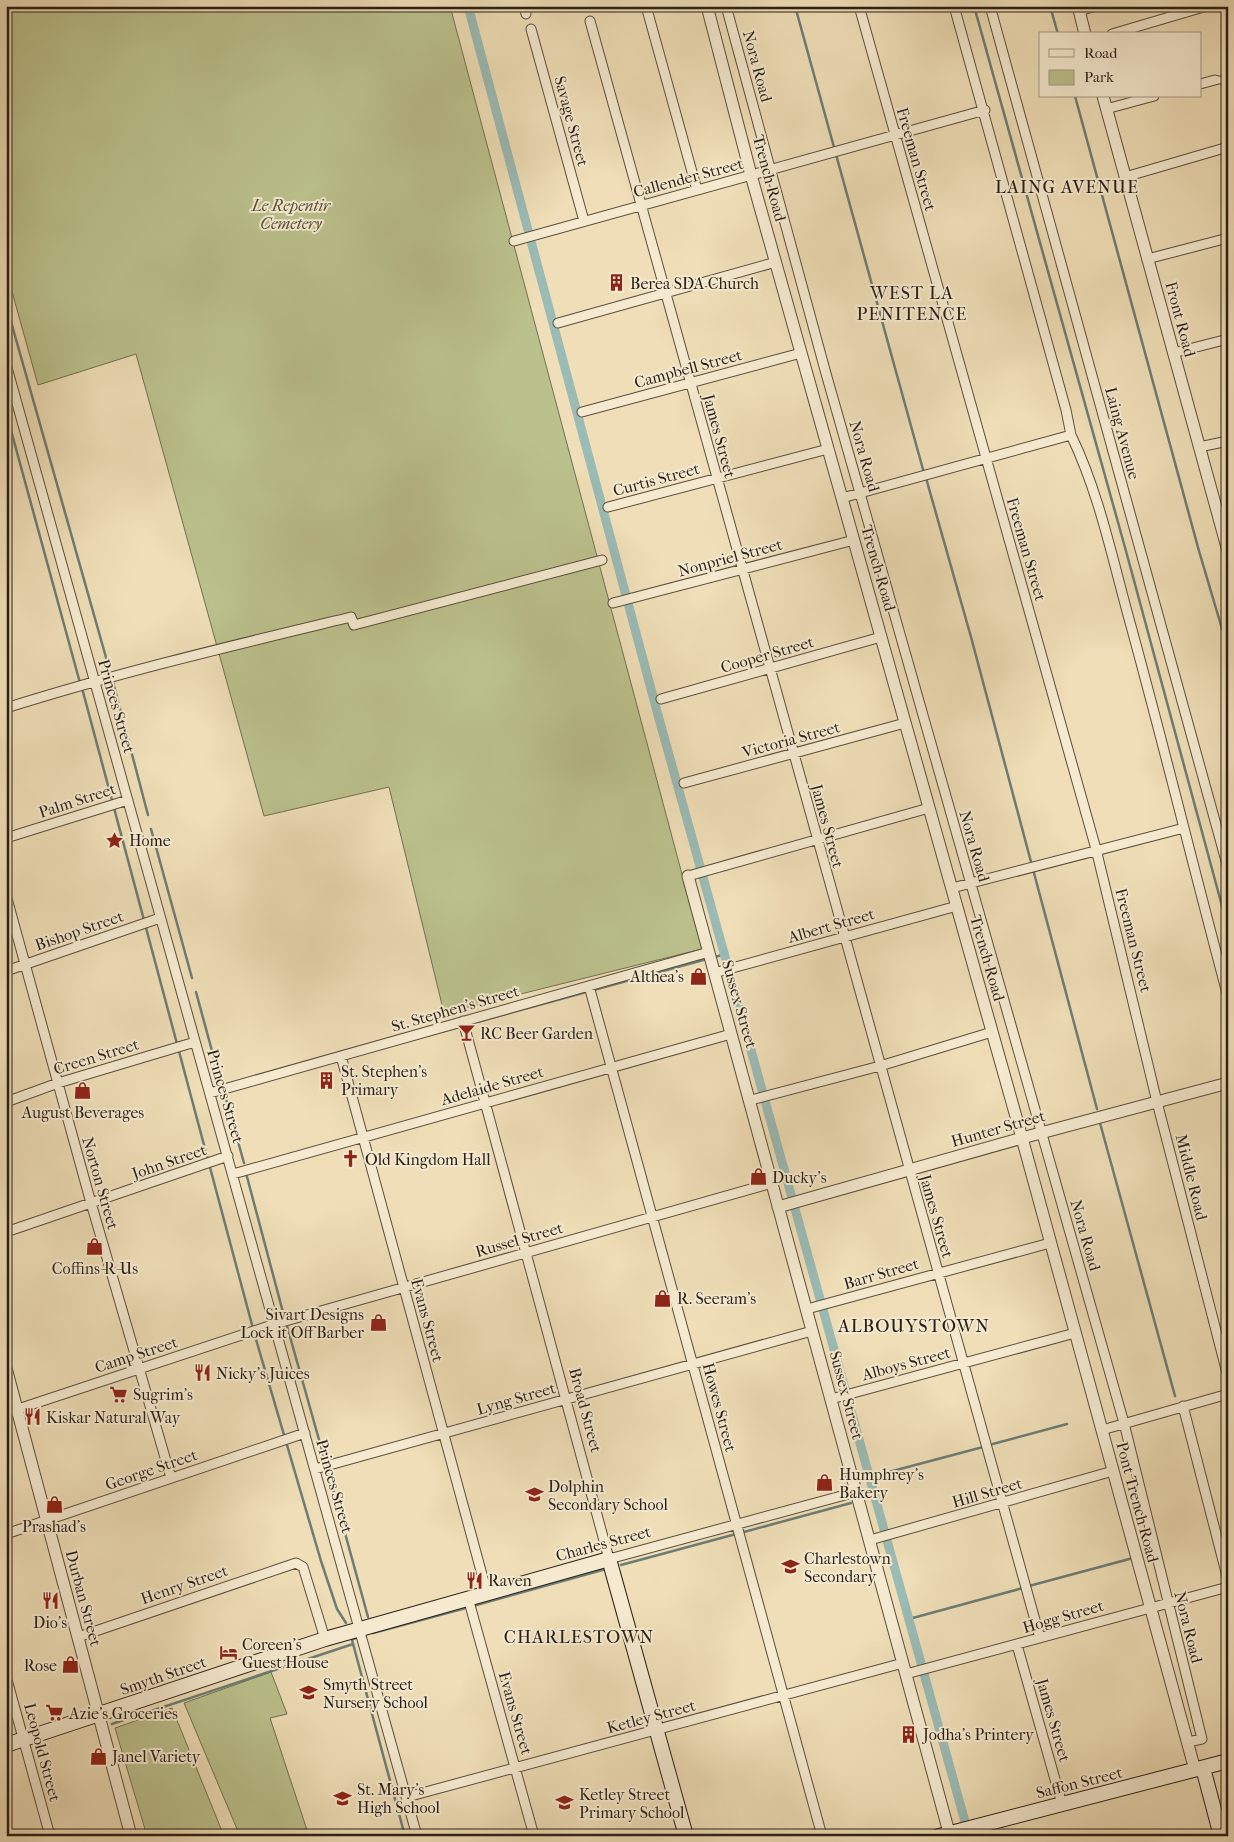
<svg xmlns="http://www.w3.org/2000/svg" width="1234" height="1842" viewBox="0 0 1234 1842" font-family="'IM FELL French Canon',serif">
<rect width="100%" height="100%" fill="#efdeb7"/>
<filter id="stains"><feTurbulence type="fractalNoise" baseFrequency=".004" numOctaves="4"/><feColorMatrix values="0 0 0 0 .2 0 0 0 0 .09 0 0 0 0 .02 0 0 0 .5 -.17"/></filter>
<radialGradient id="worn" r=".72"><stop offset=".6" stop-color="#630" stop-opacity="0"/><stop offset="1" stop-color="#630" stop-opacity=".3"/></radialGradient>
<path fill="#bbc18d" stroke="#727052" d="M6 6H450L702 949 444 1013 389 787 264 816 136 354 38 385 6 270Z
M271 1672 287 1714 270 1718 309 1836H240L184 1703Z
M172 1708 224 1836H147L115 1728Z"/>
<g fill="none" stroke-linecap="round" stroke-linejoin="round">
<path stroke="#6d7d76" stroke-width="2.5" d="M795 6 924 473
M974 6 1126 551 1228 928
M1050 6 1058 34
M1075 96 1199 551 1228 649
M6 304 109 668
M6 412 80 683
M926 478 971 637 1097 1109
M113 682 148 815
M82 688 255 1336 321 1561 337 1609 346 1623
M151 829 192 978
M715 957 725 954
M196 992 221 1084
M408 1041 707 959
M226 1099 244 1163
M1100 1123 1175 1396
M246 1173 284 1316
M287 1326 325 1461
M989 1445 1067 1424
M328 1471 368 1617
M870 1477 983 1447
M744 1532 851 1503
M621 1565 736 1534
M1029 1586 1133 1558
M473 1606 606 1569
M909 1619 1023 1588
M373 1633 466 1608
M356 1638 352 1640 405 1836
M112 1724 353 1644"/>
<path stroke="#9bbbb5" stroke-width="9" d="M468 6 658 715 969 1836"/>
<defs>
<path id="pedestrian" d="M1215 80H1228"/>
<path id="minor" d="M524 6 526 14
M646 6 697 190
M726 6 825 370 1124 1423 1202 1739 1188 1742
M859 6 1096 849 1157 1102 1228 1377
M954 6 1066 410 1071 435
M990 6 1228 868
M1079 11 1096 6
M590 21 1040 1638
M531 29 584 221
M1112 34 1207 6
M1200 84 1215 80
M1106 109 1154 96
M1125 177 1228 147
M514 241 985 110
M1147 259 1228 238
M558 323 776 262
M1173 353 1228 339
M6 364 417 1836
M582 412 801 353
M1199 447 1228 441
M842 498 1071 435C1100 495 1113 562 1131 626 1165 750 1195 874 1228 997
M608 507 828 449
M613 603 854 540
M661 699 881 637
M6 708C120 672 235 645 351 617L354 625 602 560
M684 783 905 723
M6 838 128 800
M688 876 929 808
M952 888 1184 828
M6 895 91 1203 171 1478
M6 971 160 918
M714 973 957 906
M589 986 822 1836
M463 1021 609 1559 856 1492
M341 1056 487 1593
M210 1093 709 952
M751 1100 880 1066 992 1032
M6 1102 58 1083 195 1042
M233 1174 731 1034
M6 1232 228 1156
M807 1309 1050 1243
M831 1399 1075 1333
M1183 1406 1228 1580
M6 1413 275 1324 772 1183
M1102 1430 1228 1394
M315 1469 812 1331
M6 1534 305 1433
M870 1540 1113 1471
M468 1598 534 1836
M78 1637 296 1563 303 1567 325 1639
M1017 1645 1062 1804
M906 1674 1228 1587
M6 1676 50 1836
M407 1797 903 1663"/>
<path id="tertiary" d="M707 6 751 175 1022 1138 1195 1770
M1078 6 1085 34
M1103 96 1228 551
M688 876 950 1836
M778 1207 1022 1138 1228 1083
M6 1368 131 1836"/>
<path id="secondary" d="M6 1745 325 1639 609 1559 686 1836
M1203 1768 1221 1836
M939 1836 1228 1761"/>
</defs>
<use href="#pedestrian" stroke="#5a4f3f" stroke-width="9"/>
<use href="#minor" stroke="#5a4f3f" stroke-width="11"/>
<use href="#tertiary" stroke="#5a4f3f" stroke-width="13"/>
<use href="#secondary" stroke="#291f17" stroke-width="16"/>
<use href="#pedestrian" stroke="#f5ead0" stroke-width="7"/>
<use href="#minor" stroke="#f5ead0" stroke-width="9"/>
<use href="#tertiary" stroke="#f5ead0" stroke-width="11"/>
<use href="#secondary" stroke="#f5ead0" stroke-width="14"/>
</g>
<defs>
<symbol id="building-bare" viewBox="-9 -9 18 18"><path d="M-4-6H4V6H1V3H-1V6H-4ZM-2.5-4.3h1.7v1.8h-1.7ZM.8-4.3h1.7v1.8H.8ZM-2.5-1h1.7V.8h-1.7ZM.8-1h1.7V.8H.8Z" fill="#8f2418" stroke="#f5ead0" stroke-width="2.5" paint-order="stroke"/></symbol>
<symbol id="sight-bare" viewBox="-9 -9 18 18"><path d="M0-6L1.8-2.2L6-1.7L2.9 1.2L3.7 5.4L0 3.3L-3.7 5.4L-2.9 1.2L-6-1.7L-1.8-2.2Z" fill="#8f2418" stroke="#f5ead0" stroke-width="2.5" paint-order="stroke"/></symbol>
<symbol id="shop-bare" viewBox="-9 -9 18 18"><path d="M-5-2.5h2.3a2.7 3.5 0 0 1 5.4 0H5L5.5 6h-11ZM-1.5-2.5h3a1.5 2.3 0 0 0-3 0Z" fill="#8f2418" stroke="#f5ead0" stroke-width="2.5" paint-order="stroke"/></symbol>
<symbol id="bar-bare" viewBox="-9 -9 18 18"><path d="M-6-5H6L.8 .8V4.5H3.5V6h-7V4.5H-.8V.8Z" fill="#8f2418" stroke="#f5ead0" stroke-width="2.5" paint-order="stroke"/></symbol>
<symbol id="church-bare" viewBox="-9 -9 18 18"><path d="M-1.2-6h2.4v3.5h3.3v2.4h-3.3V6h-2.4V-.1h-3.3v-2.4h3.3Z" fill="#8f2418" stroke="#f5ead0" stroke-width="2.5" paint-order="stroke"/></symbol>
<symbol id="restaurant-bare" viewBox="-9 -9 18 18"><path d="M-5-6h1v4h1v-4h1v4h1v-4h1v5L-1.5 .5V6h-2V.5L-5-1ZM5-6V6H3V1.5H1.5Q1.5-4 5-6Z" fill="#8f2418" stroke="#f5ead0" stroke-width="2.5" paint-order="stroke"/></symbol>
<symbol id="supermarket-bare" viewBox="-9 -9 18 18"><path d="M-6-5.5h2.5l.6 2H6L4.5 2H-2.5L-4.4-4H-6ZM-1.5 3.2a1.3 1.3 0 1 0 .1 0ZM3 3.2a1.3 1.3 0 1 0 .1 0Z" fill="#8f2418" stroke="#f5ead0" stroke-width="2.5" paint-order="stroke"/></symbol>
<symbol id="school-bare" viewBox="-9 -9 18 18"><path d="M0-5L7-2L0 1L-7-2ZM-4 1L0 2.5L4 1V4Q0 6-4 4Z" fill="#8f2418" stroke="#f5ead0" stroke-width="2.5" paint-order="stroke"/></symbol>
<symbol id="hotel-bare" viewBox="-9 -9 18 18"><path d="M-6-4.5h1.5V1H6V5H4.5V3h-9V5H-6ZM-4 0a1.8 1.8 0 1 1 3.6 0ZM.5 0V-2.5h3Q6-2.5 6 0Z" fill="#8f2418" stroke="#f5ead0" stroke-width="2.5" paint-order="stroke"/></symbol>
</defs>
<g fill-rule="evenodd">
<use href="#building-bare" x="604" y="270" width="25" height="25"/>
<use href="#sight-bare" x="102" y="828" width="25" height="25"/>
<use href="#shop-bare" x="686" y="964" width="25" height="25"/>
<use href="#bar-bare" x="454" y="1020" width="25" height="25"/>
<use href="#building-bare" x="314" y="1068" width="25" height="25"/>
<use href="#shop-bare" x="70" y="1078" width="25" height="25"/>
<use href="#church-bare" x="338" y="1146" width="25" height="25"/>
<use href="#shop-bare" x="746" y="1164" width="25" height="25"/>
<use href="#shop-bare" x="82" y="1234" width="25" height="25"/>
<use href="#shop-bare" x="650" y="1286" width="25" height="25"/>
<use href="#shop-bare" x="366" y="1310" width="25" height="25"/>
<use href="#restaurant-bare" x="190" y="1360" width="25" height="25"/>
<use href="#supermarket-bare" x="106" y="1382" width="25" height="25"/>
<use href="#restaurant-bare" x="20" y="1404" width="25" height="25"/>
<use href="#shop-bare" x="812" y="1470" width="25" height="25"/>
<use href="#school-bare" x="522" y="1482" width="25" height="25"/>
<use href="#shop-bare" x="42" y="1492" width="25" height="25"/>
<use href="#school-bare" x="778" y="1554" width="25" height="25"/>
<use href="#restaurant-bare" x="462" y="1568" width="25" height="25"/>
<use href="#restaurant-bare" x="38" y="1588" width="25" height="25"/>
<use href="#hotel-bare" x="216" y="1640" width="25" height="25"/>
<use href="#shop-bare" x="58" y="1652" width="25" height="25"/>
<use href="#school-bare" x="296" y="1680" width="25" height="25"/>
<use href="#supermarket-bare" x="42" y="1700" width="25" height="25"/>
<use href="#building-bare" x="896" y="1722" width="25" height="25"/>
<use href="#shop-bare" x="86" y="1744" width="25" height="25"/>
<use href="#school-bare" x="330" y="1786" width="25" height="25"/>
<use href="#school-bare" x="552" y="1790" width="25" height="25"/>
</g>
<g text-anchor="middle" stroke-width="4" stroke-linejoin="round" paint-order="stroke">
<g font-size="16" fill="#291f17" stroke="#f5ead0">
<text transform="translate(758 66) rotate(75)" y="6">Nora Road</text>
<text transform="translate(572 121) rotate(75)" y="6">Savage Street</text>
<text transform="translate(917 159) rotate(74)" y="6">Freeman Street</text>
<text transform="translate(688 177) rotate(-15)" y="6">Callender Street</text>
<text transform="translate(770 178) rotate(75)" y="6">Trench Road</text>
<text transform="translate(1181 319) rotate(75)" y="6">Front Road</text>
<text transform="translate(688 368) rotate(-15)" y="6">Campbell Street</text>
<text transform="translate(1123 433) rotate(75)" y="6">Laing Avenue</text>
<text transform="translate(720 436) rotate(75)" y="6">James Street</text>
<text transform="translate(865 456) rotate(74)" y="6">Nora Road</text>
<text transform="translate(656 479) rotate(-15)" y="6">Curtis Street</text>
<text transform="translate(1027 549) rotate(74)" y="6">Freeman Street</text>
<text transform="translate(730 557) rotate(-15)" y="6">Nonpriel Street</text>
<text transform="translate(879 568) rotate(74)" y="6">Trench Road</text>
<text transform="translate(767 654) rotate(-16)" y="6">Cooper Street</text>
<text transform="translate(117 706) rotate(74)" y="6">Princes Street</text>
<text transform="translate(791 739) rotate(-15)" y="6">Victoria Street</text>
<text transform="translate(77 800) rotate(-18)" y="6">Palm Street</text>
<text transform="translate(828 826) rotate(75)" y="6">James Street</text>
<text transform="translate(975 846) rotate(74)" y="6">Nora Road</text>
<text transform="translate(831 925) rotate(-16)" y="6">Albert Street</text>
<text transform="translate(79 930) rotate(-19)" y="6">Bishop Street</text>
<text transform="translate(1134 940) rotate(76)" y="6">Freeman Street</text>
<text transform="translate(988 958) rotate(74)" y="6">Trench Road</text>
<text transform="translate(740 1004) rotate(74)" y="6">Sussex Street</text>
<text transform="translate(455 1008) rotate(-16)" y="6">St. Stephen's Street</text>
<text transform="translate(96 1056) rotate(-17)" y="6">Creen Street</text>
<text transform="translate(492 1085) rotate(-16)" y="6">Adelaide Street</text>
<text transform="translate(226 1096) rotate(74)" y="6">Princes Street</text>
<text transform="translate(998 1128) rotate(-16)" y="6">Hunter Street</text>
<text transform="translate(169 1161) rotate(-19)" y="6">John Street</text>
<text transform="translate(1192 1177) rotate(76)" y="6">Middle Road</text>
<text transform="translate(101 1183) rotate(74)" y="6">Norton Street</text>
<text transform="translate(937 1216) rotate(74)" y="6">James Street</text>
<text transform="translate(1086 1235) rotate(74)" y="6">Nora Road</text>
<text transform="translate(519 1239) rotate(-16)" y="6">Russel Street</text>
<text transform="translate(881 1273) rotate(-16)" y="6">Barr Street</text>
<text transform="translate(428 1320) rotate(75)" y="6">Evans Street</text>
<text transform="translate(136 1354) rotate(-18)" y="6">Camp Street</text>
<text transform="translate(906 1363) rotate(-15)" y="6">Alboys Street</text>
<text transform="translate(847 1395) rotate(75)" y="6">Sussex Street</text>
<text transform="translate(516 1398) rotate(-16)" y="6">Lyng Street</text>
<text transform="translate(720 1407) rotate(75)" y="6">Howes Street</text>
<text transform="translate(586 1410) rotate(75)" y="6">Broad Street</text>
<text transform="translate(151 1469) rotate(-19)" y="6">George Street</text>
<text transform="translate(335 1486) rotate(74)" y="6">Princes Street</text>
<text transform="translate(987 1492) rotate(-16)" y="6">Hill Street</text>
<text transform="translate(1138 1502) rotate(75)" y="6">Pont Trench Road</text>
<text transform="translate(603 1543) rotate(-15)" y="6">Charles Street</text>
<text transform="translate(184 1584) rotate(-19)" y="6">Henry Street</text>
<text transform="translate(84 1598) rotate(75)" y="6">Durban Street</text>
<text transform="translate(1063 1616) rotate(-16)" y="6">Hogg Street</text>
<text transform="translate(1189 1627) rotate(76)" y="6">Nora Road</text>
<text transform="translate(163 1675) rotate(-19)" y="6">Smyth Street</text>
<text transform="translate(516 1713) rotate(74)" y="6">Evans Street</text>
<text transform="translate(651 1716) rotate(-15)" y="6">Ketley Street</text>
<text transform="translate(1054 1720) rotate(74)" y="6">James Street</text>
<text transform="translate(43 1752) rotate(75)" y="6">Leopold Street</text>
<text transform="translate(1079 1782) rotate(-14)" y="6">Saffon Street</text>
</g>
<g font-size="16" font-style="italic" fill="#55503a" stroke="#f5ead0">
<text x="291" y="211">Le Repentir<tspan x="291" dy="18">Cemetery</tspan></text>
</g>
<g font-size="16" fill="#291f17" stroke="#f5ead0" text-anchor="start">
<text x="630" y="289">Berea SDA Church</text>
<text x="129" y="846">Home</text>
<text x="684" y="982" text-anchor="end">Althea's</text>
<text x="480" y="1039">RC Beer Garden</text>
<text x="341" y="1077">St. Stephen's<tspan x="341" dy="18">Primary</tspan></text>
<text x="83" y="1118" text-anchor="middle">August Beverages</text>
<text x="365" y="1165">Old Kingdom Hall</text>
<text x="772" y="1183">Ducky's</text>
<text x="95" y="1274" text-anchor="middle">Coffins-R-Us</text>
<text x="677" y="1304">R. Seeram’s</text>
<text x="364" y="1320" text-anchor="end">Sivart Designs<tspan x="364" dy="18">Lock it Off Barber</tspan></text>
<text x="216" y="1379">Nicky's Juices</text>
<text x="133" y="1400">Sugrim's</text>
<text x="46" y="1423">Kiskar Natural Way</text>
<text x="839" y="1480">Humphrey's<tspan x="839" dy="18">Bakery</tspan></text>
<text x="548" y="1492">Dolphin<tspan x="548" dy="18">Secondary School</tspan></text>
<text x="54" y="1532" text-anchor="middle">Prashad's</text>
<text x="804" y="1564">Charlestown<tspan x="804" dy="18">Secondary</tspan></text>
<text x="488" y="1586">Raven</text>
<text x="50" y="1628" text-anchor="middle">Dio's</text>
<text x="242" y="1650">Coreen's<tspan x="242" dy="18">Guest House</tspan></text>
<text x="57" y="1671" text-anchor="end">Rose</text>
<text x="323" y="1690">Smyth Street<tspan x="323" dy="18">Nursery School</tspan></text>
<text x="69" y="1719">Azie's Groceries</text>
<text x="923" y="1740">Jodha's Printery</text>
<text x="112" y="1762">Janel Variety</text>
<text x="357" y="1795">St. Mary's<tspan x="357" dy="18">High School</tspan></text>
<text x="579" y="1800">Ketley Street<tspan x="579" dy="18">Primary School</tspan></text>
</g>
<g font-size="18" letter-spacing="1" fill="#291f17" stroke="#f5ead0">
<text x="1067" y="193">LAING AVENUE</text>
<text x="912" y="299">WEST LA<tspan x="912" dy="21">PENITENCE</tspan></text>
<text x="914" y="1332">ALBOUYSTOWN</text>
<text x="579" y="1643">CHARLESTOWN</text>
</g>
</g>
<rect width="1234" height="1842" fill="none" stroke="#efdeb7" stroke-width="25"/>
<rect x="8" y="8" width="1219" height="1827" fill="none" stroke="#291f17" stroke-width="2.5"/>
<rect x="12" y="12" width="1209" height="1817" fill="none" stroke="#291f17"/>
<rect x="1039" y="32" width="162" height="65" fill="#f5ead0" stroke="#a39986"/>
<rect x="1049" y="49" width="25" height="8" fill="#f5ead0" stroke="#a39986"/>
<text x="1084" y="58" font-size="15" fill="#291f17">Road</text>
<rect x="1049" y="70" width="25" height="15" fill="#bbc18d" stroke="#a39986"/>
<text x="1084" y="82" font-size="15" fill="#291f17">Park</text>
<rect width="100%" height="100%" filter="url(#stains)"/>
<rect width="100%" height="100%" fill="url(#worn)"/>
</svg>
